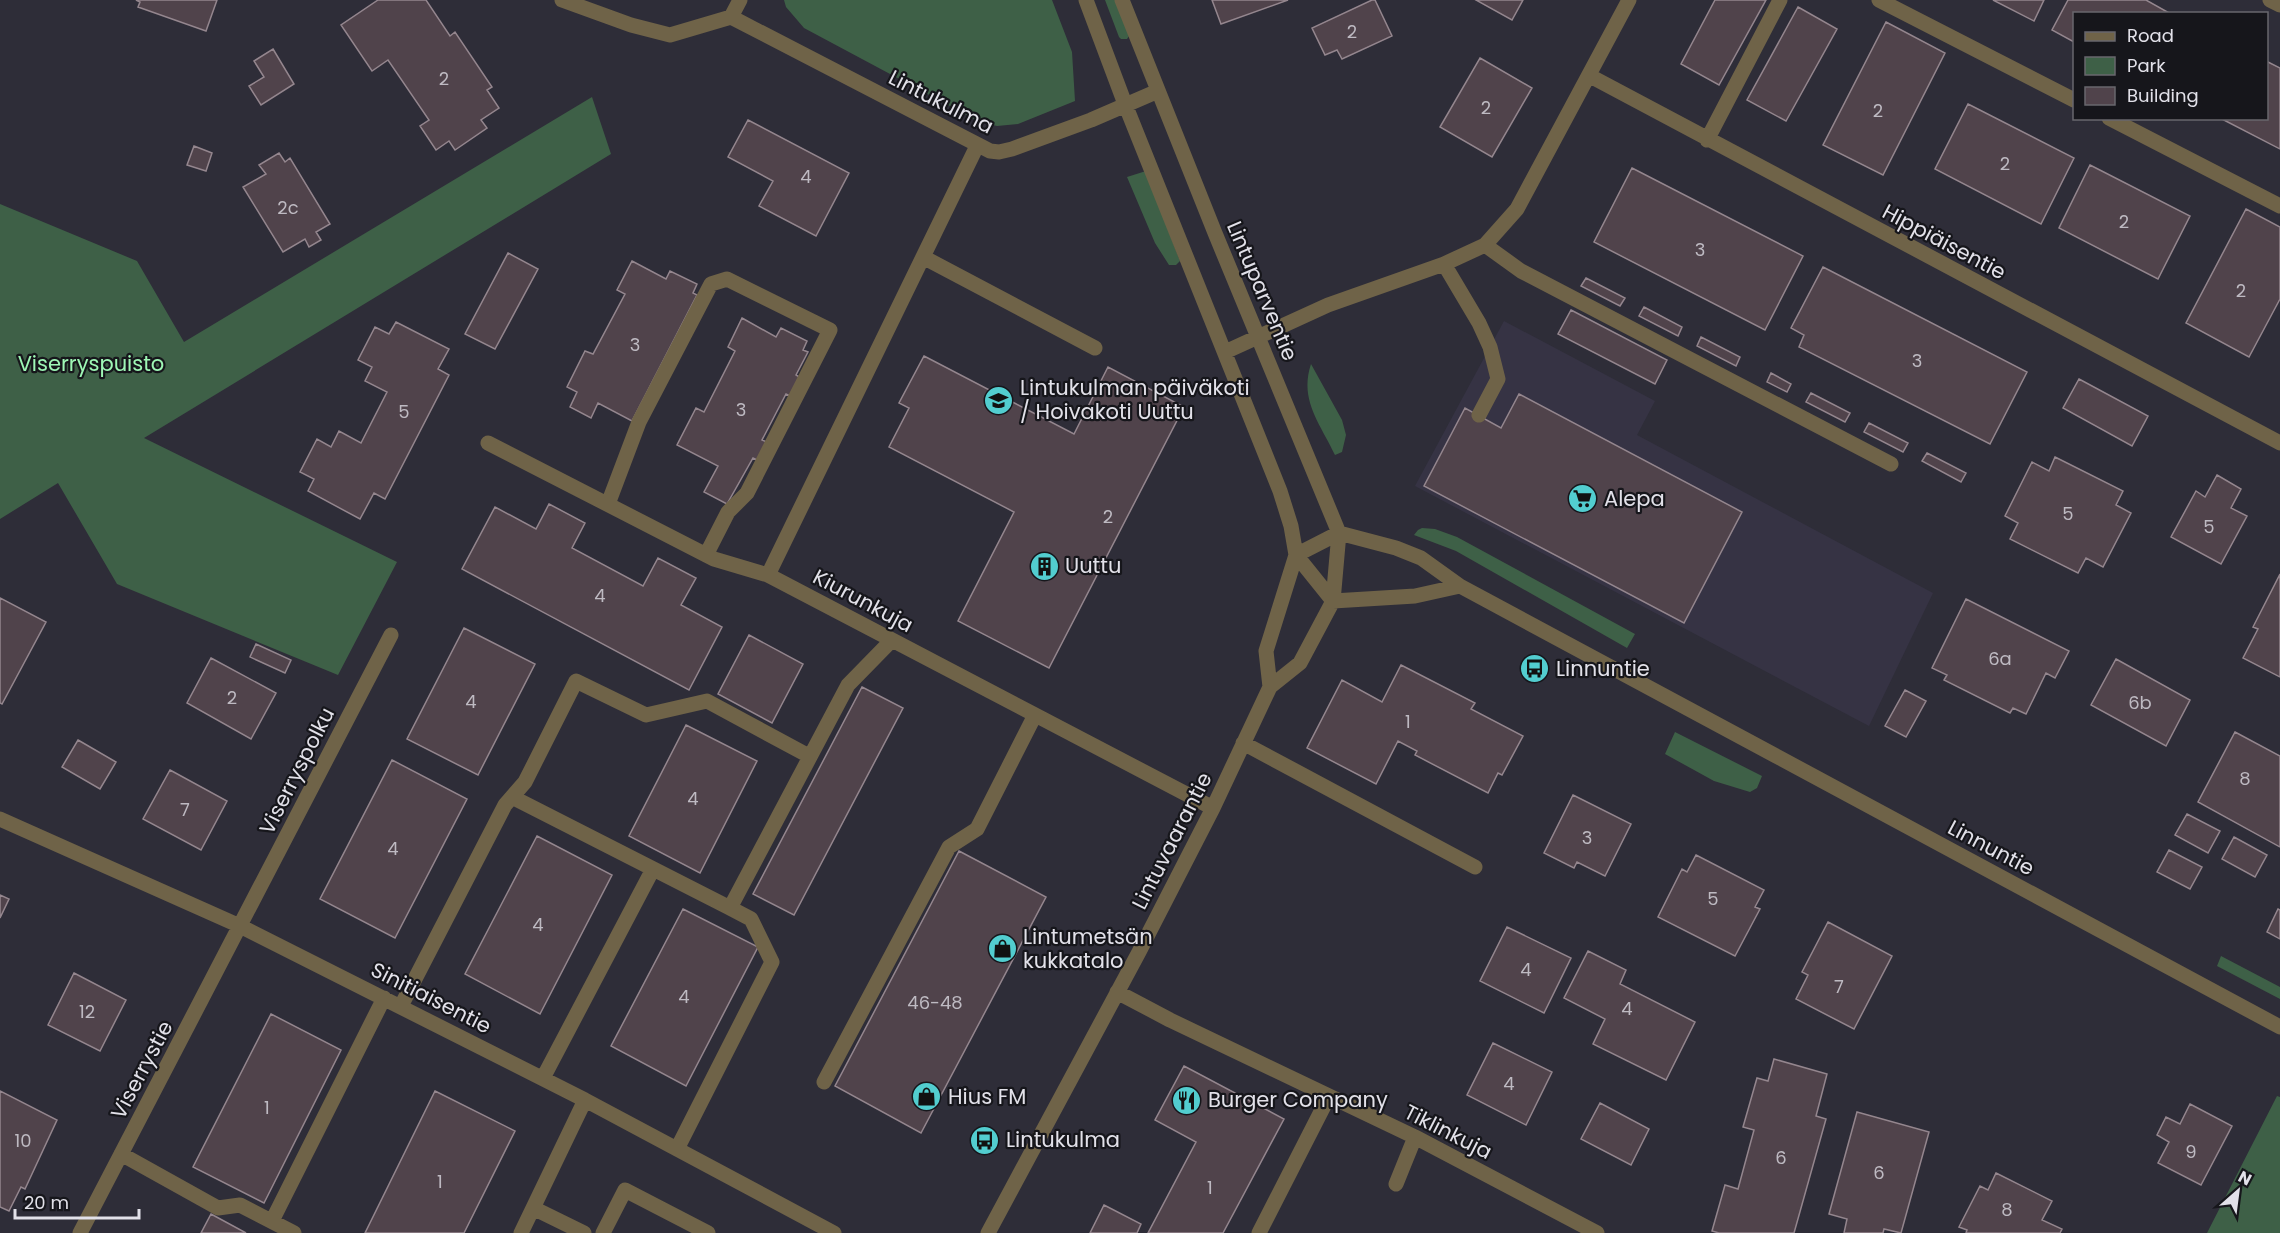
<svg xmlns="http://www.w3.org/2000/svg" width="2280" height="1233" viewBox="0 0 2280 1233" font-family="Poppins,sans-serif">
<rect width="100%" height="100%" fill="#2e2d38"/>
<path fill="#363344" d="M1504 321 1655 401 1637 435 1933 593 1869 726 1415 486Z"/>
<path fill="#3e6047" d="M784 0H1052L1072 52 1075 101 1018 124 997 126 978 121 804 28 786 7Z
M1105 0H1116L1129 36 1127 39H1121L1119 37Z
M592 97 611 154 144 438 397 562 338 675 117 584 58 483 0 519V204L137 261 184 342Z
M1146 171 1180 261 1176 265H1169L1155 243 1127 177Z
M1311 364 1342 420 1346 435 1342 452 1335 455C1320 423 1299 400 1311 364Z
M1422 528 1435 529 1457 537 1635 634 1627 648 1456 551 1414 535 1418 530Z
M1675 732 1762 776 1757 788 1750 792 1714 781 1665 754Z
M2221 956 2280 987V999L2217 966Z
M2277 1096 2280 1097V1233H2207Z"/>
<path fill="#50434b" stroke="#94868e" stroke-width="1.5" d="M136 0H217L206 31 138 7 140 2Z
M378 0H426L450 36 455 32 492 87 487 90 499 108 481 120 487 128 455 150 449 141 436 150 420 126 429 120 388 60 372 71 341 25Z
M1212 0H1288L1221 24Z
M1372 0H1375L1392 36 1342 59 1337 50 1325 55 1312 28Z
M1476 0H1523L1512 20Z
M1715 0H1766L1719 85 1681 64Z
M1993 0H2044L2034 21Z
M2068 0H2146L2171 14H2074V42L2052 30Z
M1798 7 1837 29 1786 121 1747 100Z
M1886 22 1945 53 1883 175 1823 145Z
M273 49 294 84 261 105 249 86 264 77 254 61Z
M1480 58 1532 88 1492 157 1440 127Z
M2266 61 2280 68V149L2220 118H2266Z
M1968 104 2074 158 2041 224 1935 169Z
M748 120 849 173 816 236 759 206 773 181 728 157Z
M194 146 212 153 206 171 187 165Z
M279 153 285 162 290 158 330 224 316 232 321 240 309 247 305 239 283 252 243 187 266 174 259 165Z
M2090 165 2190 216 2158 279 2059 228Z
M1632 168 1803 256 1765 330 1594 242Z
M2246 209 2280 227V299L2249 357 2186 323Z
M508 253 538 269 495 349 465 334Z
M632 261 666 279 670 271 697 284 693 293 697 295 632 421 598 403 591 418 570 407 577 392 567 387 585 351 593 354 625 294 617 290Z
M1823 267 2027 372 1990 444 1799 347 1804 335 1791 328Z
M1586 278 1625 298 1620 306 1581 286Z
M1644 307 1682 327 1678 336 1639 316Z
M1571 310 1667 360 1655 384 1558 334Z
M742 318 776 337 781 328 807 341 803 350 808 352 796 375 801 378 792 397 786 394 762 440 769 443 759 461 753 458 727 504 704 492 718 466 677 445 696 408 704 412 735 351 728 347Z
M396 322 449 349 438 369 449 375 385 499 374 493 360 519 308 491 314 479 300 472 317 439 331 447 339 431 361 443 387 392 365 381 372 367 358 360 375 327 389 334Z
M1701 337 1740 357 1736 366 1697 346Z
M924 356 1074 434 1108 367 1184 407 1049 668 958 621 1014 512 889 447 909 408 899 403Z
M1771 373 1791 384 1787 392 1767 382Z
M2079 379 2148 416 2132 446 2063 408Z
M1811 393 1850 413 1845 422 1806 402Z
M1519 394 1742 512 1684 623 1424 486 1465 408 1501 428Z
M1869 423 1908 443 1903 452 1864 432Z
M1927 453 1966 473 1961 482 1922 461Z
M2055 457 2123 491 2116 505 2131 513 2103 567 2086 558 2078 573 2010 539 2018 523 2005 516 2032 462 2049 471Z
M2217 475 2241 489 2231 508 2247 516 2221 564 2171 537 2196 491 2205 497Z
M549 504 585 523 572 548 643 586 658 558 696 578 681 605 722 627 689 690 462 569 495 507 536 529Z
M2280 574V677L2243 658 2258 629 2253 627Z
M0 598 46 622 2 704 0 703Z
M1966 599 2069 651 2055 678 2046 673 2026 714 2013 708 2010 713 1944 680 1947 675 1932 668Z
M464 628 535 664 478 775 407 739Z
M749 635 803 664 772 723 718 694Z
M256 644 291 660 285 673 250 657Z
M211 658 276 693 251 739 187 703Z
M2116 659 2190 700 2166 746 2091 705Z
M1401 665 1475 703 1471 709 1523 736 1502 775 1498 773 1488 793 1415 755 1417 751 1398 741 1376 784 1307 748 1342 680 1382 702Z
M862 687 903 708 794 915 753 894Z
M1905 690 1926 701 1906 737 1885 726Z
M686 725 757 761 700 873 629 836Z
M2235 732 2280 756V847L2198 802Z
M78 740 116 762 100 789 62 767Z
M392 760 467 799 395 938 320 899Z
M170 770 227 801 201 850 143 819Z
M1573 795 1631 824 1605 876 1577 862 1574 868 1544 853Z
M2187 814 2220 831 2208 853 2175 835Z
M537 836 612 875 540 1014 465 974Z
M2234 837 2267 855 2255 877 2222 859Z
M2169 850 2202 867 2190 889 2157 872Z
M959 851 1046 897 921 1133 835 1086Z
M1696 855 1764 890 1755 907 1760 909 1735 956 1658 917 1682 869 1687 872Z
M0 895 9 899 0 918Z
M683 909 758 947 686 1086 611 1046Z
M2278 909 2280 910V939L2267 932Z
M1828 922 1892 956 1854 1029 1796 999 1808 975 1802 972Z
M1507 927 1571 958 1544 1013 1480 981Z
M1588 951 1626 970 1620 984 1695 1022 1666 1080 1593 1044 1605 1019 1564 998Z
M74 973 126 1000 100 1051 48 1025Z
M271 1014 341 1050 264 1203 193 1167Z
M1493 1043 1552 1072 1526 1125 1467 1095Z
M1774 1059 1827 1074 1816 1116 1826 1119 1794 1233H1719L1712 1231 1725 1185 1738 1189 1754 1130 1743 1127 1757 1078 1768 1081Z
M1184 1066 1284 1119 1223 1233H1148L1196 1142 1155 1120Z
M0 1091 57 1120 25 1189 21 1187 9 1211 0 1207Z
M435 1091 515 1131 464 1233H365Z
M1600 1103 1649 1129 1631 1165 1581 1139Z
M2190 1104 2232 1126 2201 1185 2158 1163 2169 1142 2157 1135 2166 1117 2180 1124Z
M1857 1112 1929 1132 1901 1233 1884 1229 1883 1233H1844L1847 1219 1829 1214Z
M1996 1173 2052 1201 2042 1220 2062 1229 2060 1233H1966L1967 1230 1959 1227 1980 1186 1988 1190Z
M1104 1205 1141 1224 1137 1233H1090Z
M211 1214 246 1233H201Z"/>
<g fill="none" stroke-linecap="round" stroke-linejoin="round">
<path stroke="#6f6348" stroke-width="15" d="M562 0 631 25 670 35 731 17
M1086 0 1125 104 1280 491 1291 526 1296 555 1266 651 1270 687
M1879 0 2074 100
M2270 0 2280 5
M731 17 990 151 999 152 1012 149 1091 120 1158 91
M731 17 740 0
M1590 76 2280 443
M2109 118 2280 206
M1707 140 1780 0
M1485 245 1521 271 1891 464
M923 257 1095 348
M1444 264 1479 323 1490 347 1498 379 1479 415
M1225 352 1328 305 1444 264 1485 245 1517 209 1629 0
M488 443 714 559 768 575 1213 808
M608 504 639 422 711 284 727 279 830 330 747 493 728 512 706 555
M1296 555 1339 533 1396 548 1421 558 1460 586 2280 1027
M1296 555 1333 601
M768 575 977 146
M1333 601 1415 596 1460 586
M1243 743 1475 867
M512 797 730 908 848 685 892 640
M0 819 240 926 585 1100 834 1233
M1117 992 1170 1020 1415 1137 1597 1233
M401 1006 505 805 525 782 576 681 646 715 707 701 809 756
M543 1078 653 869
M824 1082 949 847 977 829 1035 715
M677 1149 772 962 751 919 730 908
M121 1154 218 1208 240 1205 294 1233
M1396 1184 1415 1137
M533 1208 584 1233
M272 1221 384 998
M80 1233 391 635
M521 1233 585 1100
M603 1233 625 1190 708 1233
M988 1233 1139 952 1213 808 1270 687 1300 663 1333 601 1339 533 1215 233 1122 0
M1259 1233 1329 1096"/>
</g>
<defs>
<symbol id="school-disc" viewBox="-11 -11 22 22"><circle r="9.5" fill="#52cdcf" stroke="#16161b"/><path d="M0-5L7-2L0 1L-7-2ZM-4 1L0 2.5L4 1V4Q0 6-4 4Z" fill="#111"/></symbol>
<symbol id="supermarket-disc" viewBox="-11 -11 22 22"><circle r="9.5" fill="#52cdcf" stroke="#16161b"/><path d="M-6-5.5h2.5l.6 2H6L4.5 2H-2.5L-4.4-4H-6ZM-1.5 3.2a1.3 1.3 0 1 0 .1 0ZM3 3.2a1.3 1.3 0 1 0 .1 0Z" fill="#111"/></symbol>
<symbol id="building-disc" viewBox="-11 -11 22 22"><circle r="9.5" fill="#52cdcf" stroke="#16161b"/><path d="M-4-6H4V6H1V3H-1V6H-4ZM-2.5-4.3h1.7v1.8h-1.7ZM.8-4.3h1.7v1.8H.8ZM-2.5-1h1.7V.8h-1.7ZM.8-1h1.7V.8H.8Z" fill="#111"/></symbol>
<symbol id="bus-disc" viewBox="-11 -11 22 22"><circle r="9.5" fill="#52cdcf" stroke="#16161b"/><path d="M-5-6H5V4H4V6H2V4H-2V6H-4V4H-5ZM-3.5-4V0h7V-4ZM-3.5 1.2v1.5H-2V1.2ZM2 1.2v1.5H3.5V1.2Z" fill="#111"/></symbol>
<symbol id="shop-disc" viewBox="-11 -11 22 22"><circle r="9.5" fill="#52cdcf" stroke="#16161b"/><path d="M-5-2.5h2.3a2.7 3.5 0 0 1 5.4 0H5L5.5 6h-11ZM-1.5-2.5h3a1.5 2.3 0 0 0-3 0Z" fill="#111"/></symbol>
<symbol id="restaurant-disc" viewBox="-11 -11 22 22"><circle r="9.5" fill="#52cdcf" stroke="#16161b"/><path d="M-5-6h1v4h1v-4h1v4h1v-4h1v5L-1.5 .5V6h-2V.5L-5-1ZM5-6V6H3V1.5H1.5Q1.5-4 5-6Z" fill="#111"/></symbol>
</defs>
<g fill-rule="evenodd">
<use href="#school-disc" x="982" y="384" width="33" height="33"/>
<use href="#supermarket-disc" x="1566" y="482" width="33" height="33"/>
<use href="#building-disc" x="1028" y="550" width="33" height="33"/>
<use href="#bus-disc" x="1518" y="652" width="33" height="33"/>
<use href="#shop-disc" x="986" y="932" width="33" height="33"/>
<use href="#shop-disc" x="910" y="1080" width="33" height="33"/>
<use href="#restaurant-disc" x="1170" y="1084" width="33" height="33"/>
<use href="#bus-disc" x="968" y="1124" width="33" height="33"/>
</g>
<g text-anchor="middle" stroke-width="4.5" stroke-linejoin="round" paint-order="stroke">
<g font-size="18" fill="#bebac2">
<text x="1352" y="38">2</text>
<text x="444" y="85">2</text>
<text x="1486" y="114">2</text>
<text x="1878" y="117">2</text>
<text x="2005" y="170">2</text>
<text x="806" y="183">4</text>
<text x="288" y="214">2c</text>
<text x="2124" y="228">2</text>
<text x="1700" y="256">3</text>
<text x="2241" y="297">2</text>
<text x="635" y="351">3</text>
<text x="1917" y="367">3</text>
<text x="741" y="416">3</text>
<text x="404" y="418">5</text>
<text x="2068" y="520">5</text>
<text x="1108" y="523">2</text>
<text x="2209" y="533">5</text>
<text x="600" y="602">4</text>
<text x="2000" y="665">6a</text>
<text x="232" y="704">2</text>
<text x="471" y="708">4</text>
<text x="2140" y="709">6b</text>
<text x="1408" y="728">1</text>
<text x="2245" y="785">8</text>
<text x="693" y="805">4</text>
<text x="185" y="816">7</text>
<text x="1587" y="844">3</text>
<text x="393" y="855">4</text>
<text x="1713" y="905">5</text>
<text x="538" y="931">4</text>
<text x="1526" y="976">4</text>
<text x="1839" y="993">7</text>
<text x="684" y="1003">4</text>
<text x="935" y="1009">46-48</text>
<text x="1627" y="1015">4</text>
<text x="87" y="1018">12</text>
<text x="1509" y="1090">4</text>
<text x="267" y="1114">1</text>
<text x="23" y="1147">10</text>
<text x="2191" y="1158">9</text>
<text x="1781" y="1164">6</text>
<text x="1879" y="1179">6</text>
<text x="440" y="1188">1</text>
<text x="1210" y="1194">1</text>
<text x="2007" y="1216">8</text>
</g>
<g font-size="21" fill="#e2e1e9" stroke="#16161b">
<text transform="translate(941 102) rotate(27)" y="7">Lintukulma</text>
<text transform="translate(1944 242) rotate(28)" y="7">Hippiäisentie</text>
<text transform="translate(1262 291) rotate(67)" y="7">Lintuparventie</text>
<text transform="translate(863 601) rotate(28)" y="7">Kiurunkuja</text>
<text transform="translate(297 771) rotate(-63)" y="7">Viserryspolku</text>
<text transform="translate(1172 841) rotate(-63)" y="7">Lintuvaarantie</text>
<text transform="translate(1991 848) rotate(28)" y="7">Linnuntie</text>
<text transform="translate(431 998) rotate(27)" y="7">Sinitiaisentie</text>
<text transform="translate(142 1070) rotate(-62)" y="7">Viserrystie</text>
<text transform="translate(1448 1132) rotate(27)" y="7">Tiklinkuja</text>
</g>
<g font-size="21" fill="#9ef7b5" stroke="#16161b">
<text x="91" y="371">Viserryspuisto</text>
</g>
<g font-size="21" fill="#e2e1e9" stroke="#16161b" text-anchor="start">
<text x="1020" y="395">Lintukulman päiväkoti<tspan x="1020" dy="24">/ Hoivakoti Uuttu</tspan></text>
<text x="1604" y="506">Alepa</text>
<text x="1065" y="573">Uuttu</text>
<text x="1556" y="676">Linnuntie</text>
<text x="1023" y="944">Lintumetsän<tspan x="1023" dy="24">kukkatalo</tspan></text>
<text x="948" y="1104">Hius FM</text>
<text x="1208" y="1107">Burger Company</text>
<text x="1006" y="1147">Lintukulma</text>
</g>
</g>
<rect x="2073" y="12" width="195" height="108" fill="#16161b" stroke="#68676d" stroke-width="1.5"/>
<rect x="2085" y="32" width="30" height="9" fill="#6f6348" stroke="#68676d" stroke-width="1.5"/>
<text x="2127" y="42" font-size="18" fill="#e2e1e9">Road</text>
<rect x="2085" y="57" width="30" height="18" fill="#3e6047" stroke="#68676d" stroke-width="1.5"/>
<text x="2127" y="72" font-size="18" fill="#e2e1e9">Park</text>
<rect x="2085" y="87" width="30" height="18" fill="#50434b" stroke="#68676d" stroke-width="1.5"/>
<text x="2127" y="102" font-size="18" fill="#e2e1e9">Building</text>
<g transform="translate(2238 1191) rotate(28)" stroke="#16161b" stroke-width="4.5" paint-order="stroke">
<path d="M0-4.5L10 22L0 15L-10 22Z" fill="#e2e1e9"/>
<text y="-9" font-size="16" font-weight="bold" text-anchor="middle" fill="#e2e1e9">N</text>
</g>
<path d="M15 1209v9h124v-9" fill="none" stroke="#e2e1e9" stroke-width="3"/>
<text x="24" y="1209" font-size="18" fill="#e2e1e9" stroke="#16161b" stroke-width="4.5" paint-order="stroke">20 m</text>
</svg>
